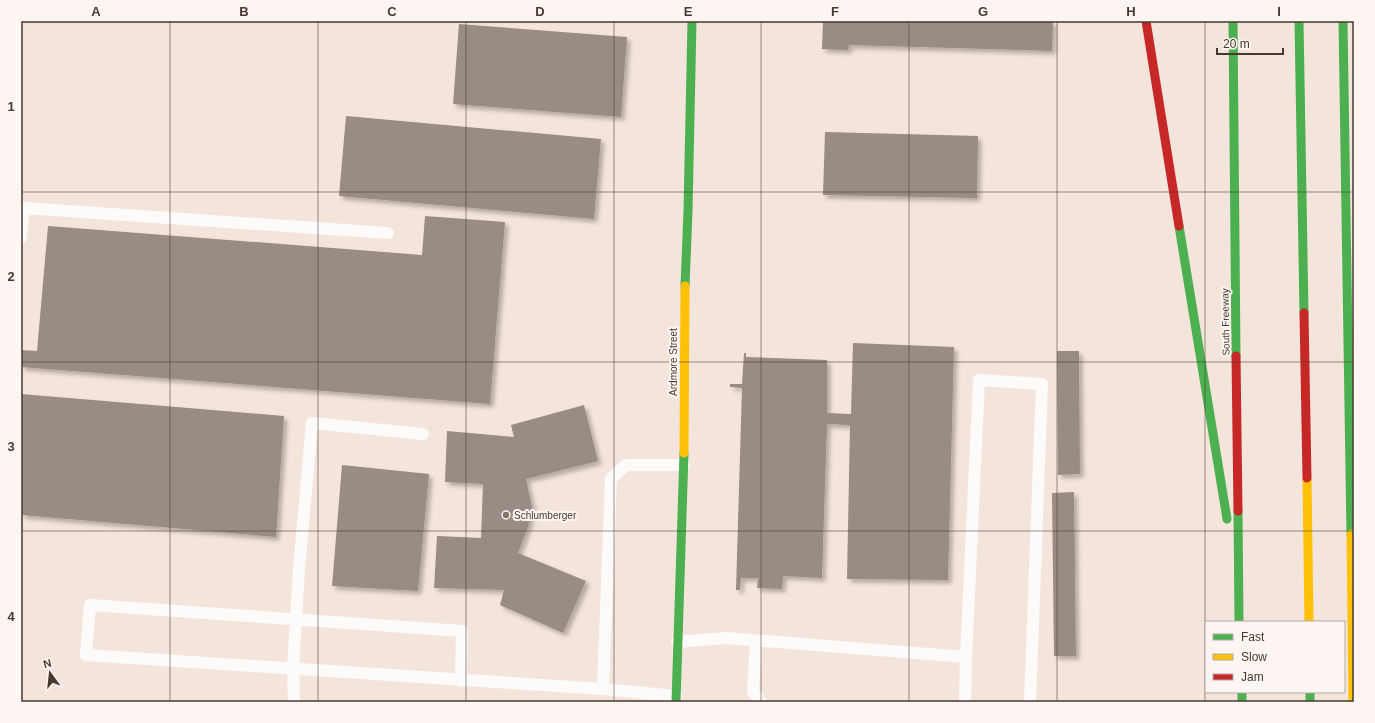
<svg xmlns="http://www.w3.org/2000/svg" width="1375" height="723" viewBox="0 0 1375 723" font-family="Arial,sans-serif">
<defs>
<filter id="shadow"><feDropShadow dx="3.5" dy="3.5" stdDeviation="2" flood-color="#0004"/></filter>
</defs>
<rect width="100%" height="100%" fill="#f4e5dc"/>
<path fill="#988c85" filter="url(#shadow)" d="M823 21H1053L1052 51 849 45 848 50 822 49Z
M459 24 627 37 621 117 453 104Z
M346 116 601 139 594 219 339 196Z
M825 132 978 136 977 198 823 195Z
M425 216 505 222 490 404 21 367V350L37 351 48 226 422 255Z
M853 343 954 347 948 580 847 579 850 425 827 424 822 578 783 576 782 589 757 588 758 578H741L740 590H736L742 388 730 387V384H742L744 353H746V357L827 360V413L851 414Z
M1057 351H1079L1080 474 1058 475Z
M21 394 284 416 276 537 21 515Z
M584 405 598 461 526 479 532 506 529 524 518 553 586 581 563 633 500 605 504 590 434 588 437 536 481 538 483 484 445 482 447 431 514 437 511 425Z
M342 465 429 474 418 591 332 586Z
M1074 492 1076 656H1054L1052 493Z"/>
<g fill="none" stroke-linecap="round" stroke-linejoin="round">
<path stroke="#fdfbfa" stroke-width="12" d="M21 237 24 208 388 233
M756 641 753 692 761 702
M677 642 726 638 966 657 979 380 1042 384 1030 702
M461 681 462 631 90 605 86 655 603 689 676 696
M603 689 611 479 626 465H684
M294 702 293 669 299 569 312 423 423 434
M965 702 966 657"/>
<path stroke="#4caf50" stroke-width="9" d="M1233 21 1236 356
M1299 21 1304 313
M1343 21 1351 534
M1179 226 1227 519
M685 286 688 211 692 21
M1238 511 1239 622
M1242 692V702
M1310 692V702
M676 702 684 453"/>
<path stroke="#ffc107" stroke-width="9" d="M684 453 685 286
M1307 478 1309 622
M1351 534 1353 702"/>
<path stroke="#c62828" stroke-width="9" d="M1146 21 1179 226
M1304 313 1307 478
M1236 356 1238 511"/>
</g>
<path fill="none" stroke="#463930" stroke-width="1" stroke-opacity="0.55" d="M170 21V702M318 21V702M466 21V702M614 21V702M761 21V702M909 21V702M1057 21V702M1205 21V702M21 192H1354M21 362H1354M21 531H1354"/>
<circle fill="#83756c" stroke="#fcf5f1" stroke-width="1.5" cx="506" cy="515" r="4"/>
<g text-anchor="middle" stroke-width="4" stroke-linejoin="round" paint-order="stroke">
<g font-size="10" fill="#463930" stroke="#fcf5f1">
<text transform="translate(1225 322) rotate(-91)" y="4">South Freeway</text>
<text transform="translate(673 362) rotate(-90)" y="4">Ardmore Street</text>
</g>
<g font-size="10" fill="#463930" stroke="#fcf5f1" text-anchor="start">
<text x="514" y="519">Schlumberger</text>
</g>
</g>
<rect width="1375" height="723" fill="none" stroke="#fcf5f1" stroke-width="44"/>
<rect x="1205" y="621" width="140" height="72" fill="#fcf5f1" stroke="#b3aaa4"/>
<rect x="1213" y="634" width="20" height="6" fill="#4caf50" stroke="#b3aaa4"/>
<text x="1241" y="641" font-size="12" fill="#463930">Fast</text>
<rect x="1213" y="654" width="20" height="6" fill="#ffc107" stroke="#b3aaa4"/>
<text x="1241" y="661" font-size="12" fill="#463930">Slow</text>
<rect x="1213" y="674" width="20" height="6" fill="#c62828" stroke="#b3aaa4"/>
<text x="1241" y="681" font-size="12" fill="#463930">Jam</text>
<g transform="translate(50 673) rotate(345)" stroke="#fcf5f1" stroke-width="3" paint-order="stroke">
<path d="M0-3L7 15L0 10L-7 15Z" fill="#463930"/>
<text y="-6" font-size="11" font-weight="bold" text-anchor="middle" fill="#463930">N</text>
</g>
<path d="M1217 48v6h66v-6" fill="none" stroke="#463930" stroke-width="2"/>
<text x="1223" y="48" font-size="12" fill="#463930" stroke="#fcf5f1" stroke-width="3" paint-order="stroke">20 m</text>
<rect x="22" y="22" width="1331" height="679" fill="none" stroke="#463930" stroke-width="1.5"/>
<g font-size="13" text-anchor="middle" font-weight="bold" fill="#463930">
<text x="96" y="16">A</text>
<text x="244" y="16">B</text>
<text x="392" y="16">C</text>
<text x="540" y="16">D</text>
<text x="688" y="16">E</text>
<text x="835" y="16">F</text>
<text x="983" y="16">G</text>
<text x="1131" y="16">H</text>
<text x="1279" y="16">I</text>
<text x="11" y="111">1</text>
<text x="11" y="281">2</text>
<text x="11" y="451">3</text>
<text x="11" y="621">4</text>
</g>
</svg>
